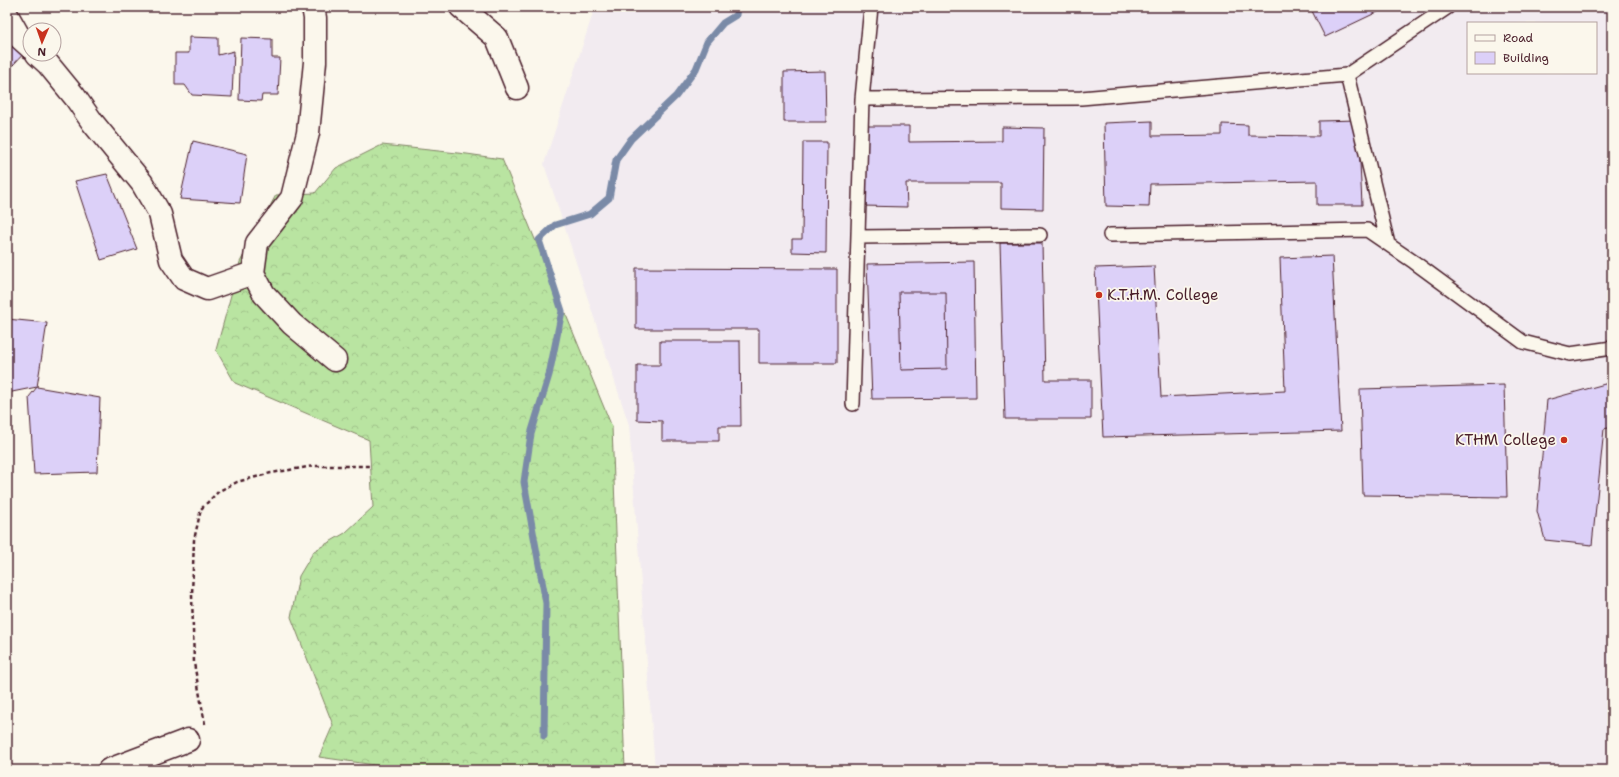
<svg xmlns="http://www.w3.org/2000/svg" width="1619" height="777" viewBox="0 0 1619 777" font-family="'Shantell Sans',sans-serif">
<defs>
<pattern id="forest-crowns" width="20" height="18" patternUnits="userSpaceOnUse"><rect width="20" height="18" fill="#b9e4a1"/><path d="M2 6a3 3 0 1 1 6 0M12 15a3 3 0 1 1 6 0" fill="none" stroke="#a1c38b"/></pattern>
</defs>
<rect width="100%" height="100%" fill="#fbf7ec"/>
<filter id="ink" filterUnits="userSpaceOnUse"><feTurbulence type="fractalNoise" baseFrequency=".025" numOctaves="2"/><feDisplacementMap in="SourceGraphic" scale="8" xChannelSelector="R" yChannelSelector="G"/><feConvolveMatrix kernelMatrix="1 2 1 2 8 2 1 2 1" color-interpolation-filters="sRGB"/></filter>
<g filter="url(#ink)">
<path fill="#f2ebf0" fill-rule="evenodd" d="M595 7H1612V770H655L629 425 544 164ZM1468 23H1596V73H1468Z"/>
<path fill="url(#forest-crowns)" stroke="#828266" d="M382 145 467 154 502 159 612 427 625 770H410L319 757 333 725 291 617 299 576 314 551 345 533 373 507 369 440 235 383 216 350 240 262 276 195 315 193 336 168Z"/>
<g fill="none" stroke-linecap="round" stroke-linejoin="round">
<path stroke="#7a8aa7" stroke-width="7" d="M544 736 546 603 524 482 531 434 549 375 562 311 539 240 555 225 590 214 609 198 616 160 631 139 676 96 696 69 707 42 723 23 736 15 737 7"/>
</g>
<path fill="#dcd0f8" stroke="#4a1f2b" d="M1310 7H1388L1325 37Z
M7 30 27 50 13 65 7 59Z
M189 37 218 38V55L234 51 232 97 192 95 185 85H175V53H189Z
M241 38 272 39V58H280L278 95H262L261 101 239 100Z
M825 71 826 122H784V72Z
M1358 120 1362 205H1317V181L1150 184 1149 207 1106 206 1104 123 1152 121V136L1222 135V124L1248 125V135L1319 136V121Z
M862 126H909V142L1002 141V127L1044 128 1043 209 1001 208V183H906L907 207 863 206Z
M193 141 247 154 240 203 180 199Z
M803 142H827L826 253 792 252V239H802Z
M107 174 137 249 101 260 75 181Z
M1000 243H1042L1045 380H1091V419H1005Z
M1332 256 1341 431 1103 437 1095 268 1154 266 1161 397 1285 391 1280 258Z
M974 262 976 398 872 399 867 264Z
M636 268 837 269V363H759V329H636Z
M899 292H946L947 369 901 370Z
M7 319 47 323 37 387 7 393Z
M660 341H740L741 426H719V441H662V421L637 420V365H660Z
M1612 382V427L1604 429 1592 545 1545 540 1537 511 1547 400Z
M1504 385 1507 497 1363 495 1360 389Z
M37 387 100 398 97 472 34 474 29 397Z"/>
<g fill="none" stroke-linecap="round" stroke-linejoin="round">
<defs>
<path id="service" d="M1347 75 1448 7
M862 99 1081 98 1347 75 1388 244
M1110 235 1367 230 1414 262 1523 342 1570 354 1612 348
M858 237 1040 235
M853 404 862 99 871 7"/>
<path id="minor" d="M313 7 315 18V62L308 133 292 198 257 243 253 273 264 294 292 324 335 360
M461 7 497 38 517 88
M7 15 20 38 30 47
M37 54 48 64 75 97 93 123 142 183 160 214 171 260 184 279 207 289 253 273
M109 770 188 740"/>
</defs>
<use href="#service" stroke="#4a1f2b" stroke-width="16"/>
<use href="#minor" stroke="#4a1f2b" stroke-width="25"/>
<path stroke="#4a1f2b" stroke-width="2.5" stroke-dasharray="4 3" stroke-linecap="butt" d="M205 724 194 663 192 595 194 540 201 509 219 491 237 482 271 473 314 466H371"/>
<use href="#service" stroke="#fbf7ec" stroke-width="13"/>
<use href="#minor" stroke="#fbf7ec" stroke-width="22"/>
</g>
</g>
<g fill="#c8321e" stroke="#fbf7ec" stroke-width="1.5">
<circle cx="1099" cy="295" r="4"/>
<circle cx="1564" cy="440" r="4"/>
</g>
<g text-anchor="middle" stroke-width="3.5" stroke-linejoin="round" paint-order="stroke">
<g font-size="15" fill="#4a1f2b" stroke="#fbf7ec" text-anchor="start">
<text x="1107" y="300">K.T.H.M. College</text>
<text x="1556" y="445" text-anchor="end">KTHM College</text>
</g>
</g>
<rect width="1619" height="777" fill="none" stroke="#fbf7ec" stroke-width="24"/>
<rect x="12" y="12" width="1595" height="753" fill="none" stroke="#4a1f2b" stroke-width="1.5" filter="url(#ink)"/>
<rect x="1467" y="22" width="130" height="52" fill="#fbf7ec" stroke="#b4a19f"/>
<rect x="1475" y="35" width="20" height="6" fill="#fbf7ec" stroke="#b4a19f"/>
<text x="1503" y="42" font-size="12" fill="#4a1f2b">Road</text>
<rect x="1475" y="52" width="20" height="12" fill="#dcd0f8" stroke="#b4a19f"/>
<text x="1503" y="62" font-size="12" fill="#4a1f2b">Building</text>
<g transform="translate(42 42) rotate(182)"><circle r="19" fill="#fbf7ec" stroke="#b4a19f"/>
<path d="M0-3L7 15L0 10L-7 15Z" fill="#c8321e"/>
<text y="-6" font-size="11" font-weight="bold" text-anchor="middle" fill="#4a1f2b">N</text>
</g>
</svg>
